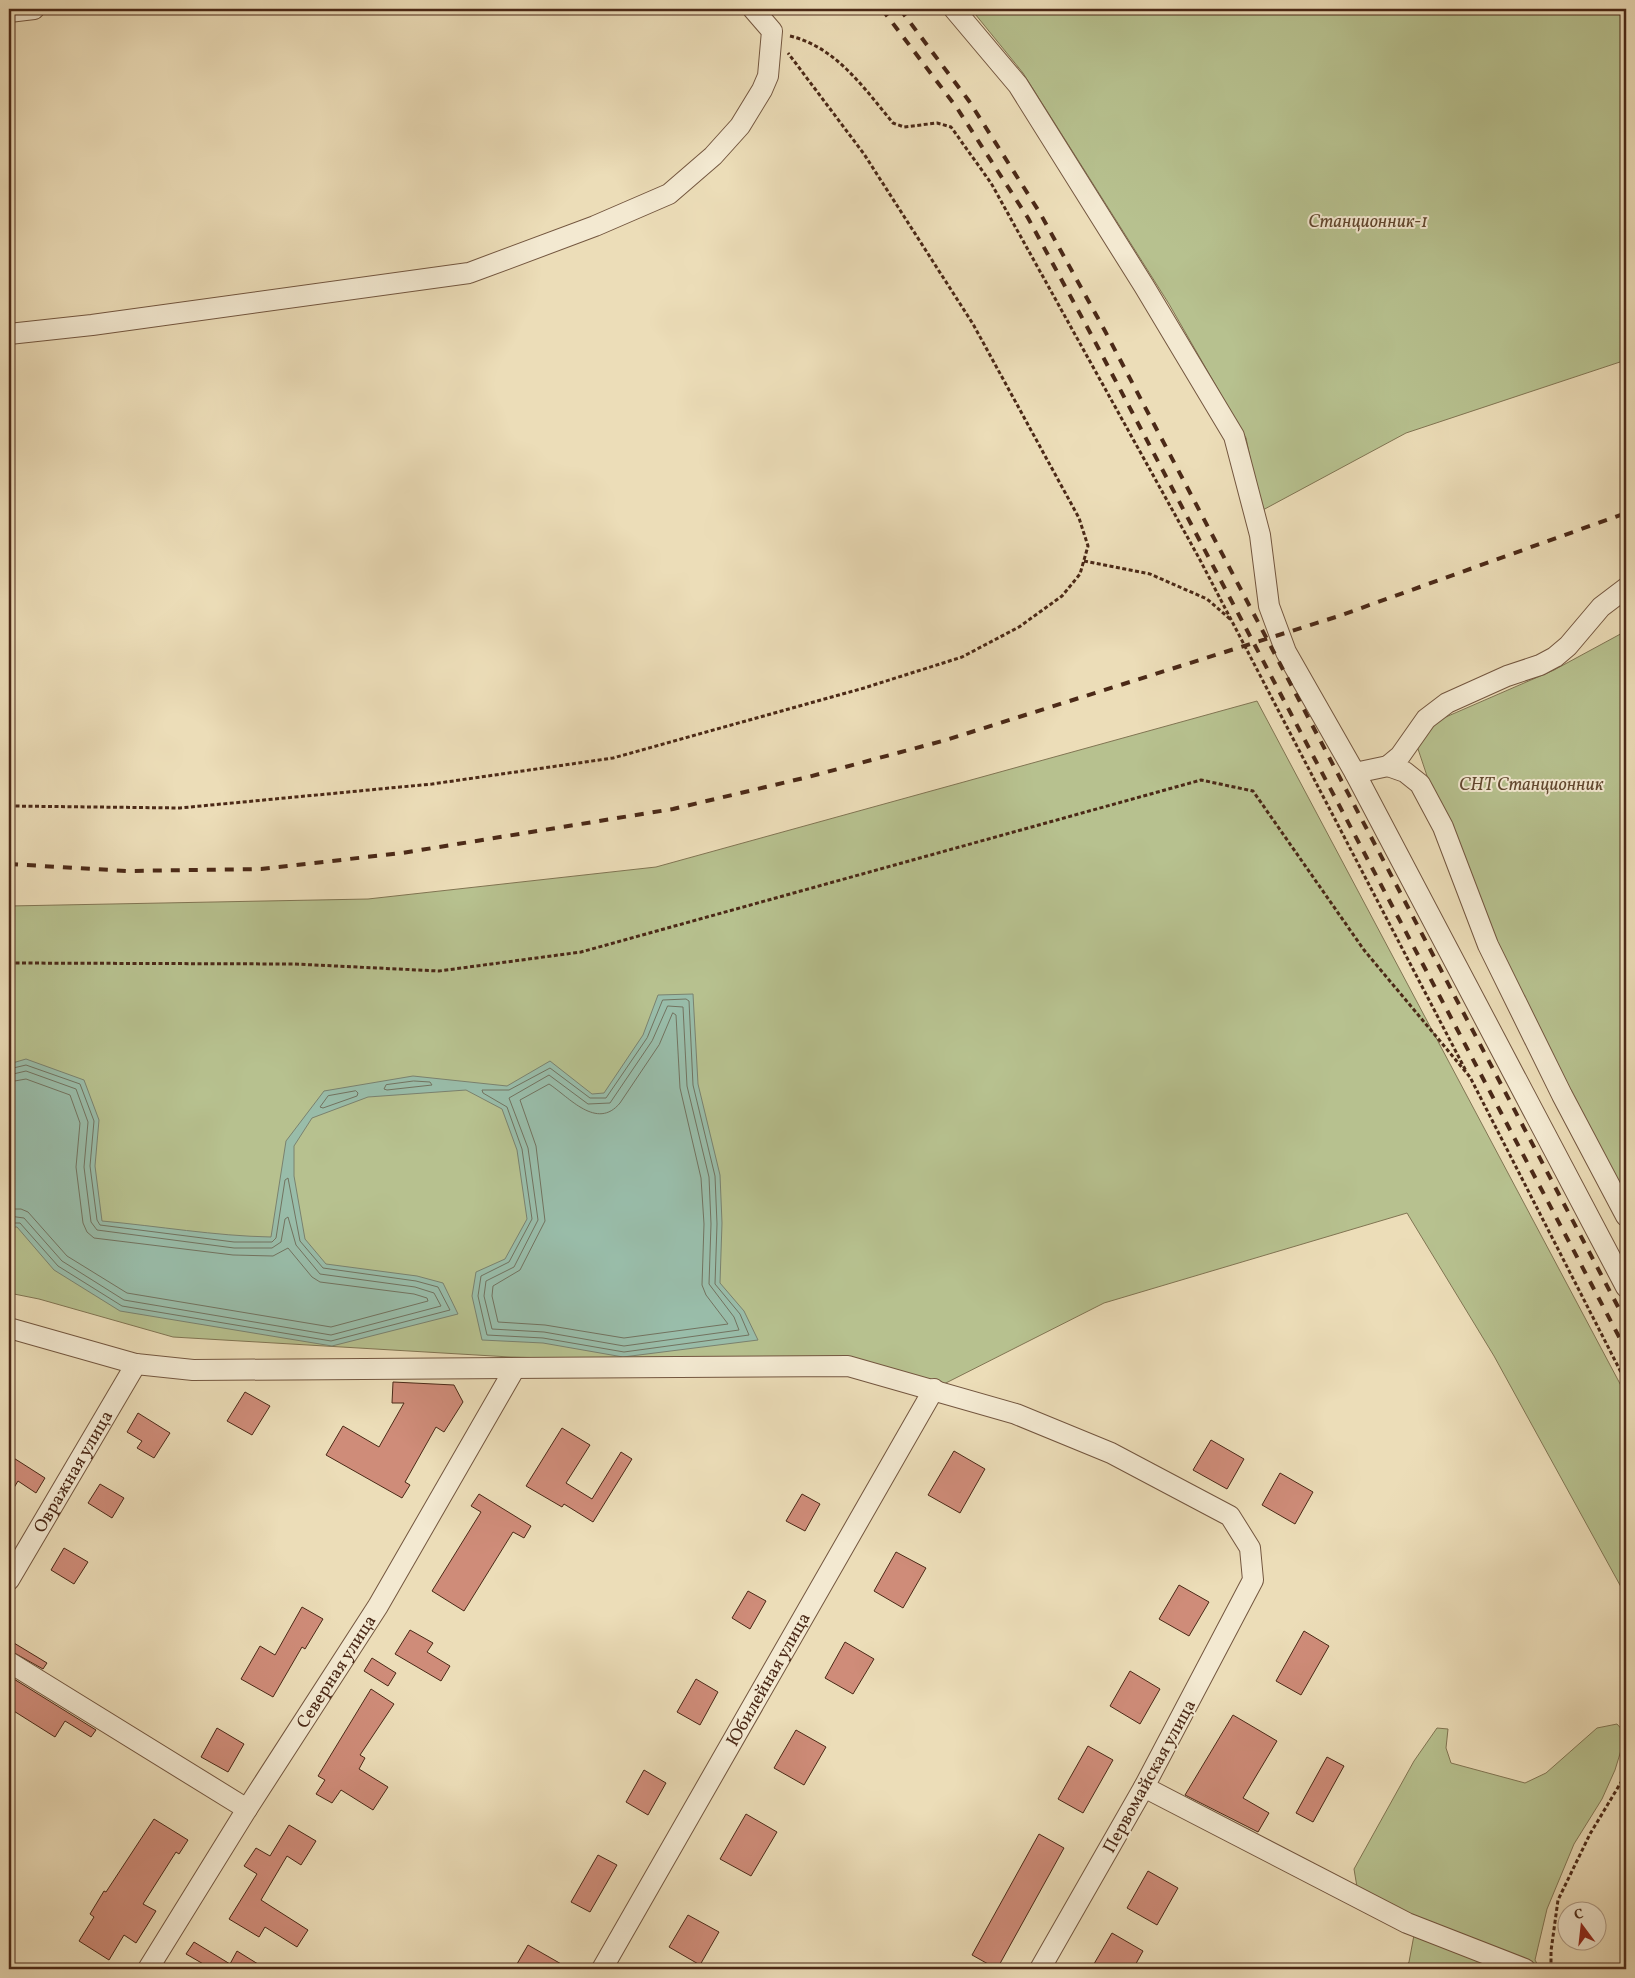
<svg xmlns="http://www.w3.org/2000/svg" width="1635" height="1978" viewBox="0 0 1635 1978" font-family="Vollkorn,serif">
<rect width="100%" height="100%" fill="#ecddb8"/>
<filter id="stains"><feTurbulence type="fractalNoise" baseFrequency=".004" numOctaves="4"/><feColorMatrix values="0 0 0 0 .2 0 0 0 0 .09 0 0 0 0 .02 0 0 0 .5 -.17"/></filter>
<radialGradient id="worn" r=".72"><stop offset=".6" stop-color="#630" stop-opacity="0"/><stop offset="1" stop-color="#630" stop-opacity=".3"/></radialGradient>
<path fill="#b7c18f" stroke="#817553" d="M971 9H1626V360L1406 433 1261 511 1246 438 1169 304 1023 73Z
M1626 631V1232L1541 1072 1480 934 1417 746 1432 723 1554 670Z
M1257 701 1626 1395V1596L1494 1356 1407 1213 1104 1303 934 1389 848 1366 510 1357 173 1337 39 1299 9 1293V906L368 899 656 867Z
M1617 1724 1626 1734 1615 1770 1602 1799 1574 1844 1547 1909 1535 1960 1540 1969H1404L1409 1962 1414 1935 1357 1887 1354 1869 1414 1761 1437 1728 1448 1729 1446 1748 1451 1763 1525 1783 1546 1773 1597 1728Z"/>
<path fill="#99bdaa" stroke="#7a826f" d="M693 994 698 1084 720 1175 722 1223 720 1283 744 1311 758 1340 623 1357 543 1343 482 1340 472 1296 476 1272 505 1259 527 1219 517 1150 502 1109 466 1090 368 1097 312 1118 294 1146V1176L305 1239 326 1264 417 1276 443 1283 458 1314 332 1346 120 1311 54 1270 17 1227H9V1064L26 1059 84 1080 99 1120 95 1166 102 1221C158 1226 215 1236 271 1237L286 1141 324 1091 413 1076 507 1086 550 1061 592 1094 604 1093 643 1035 658 995Z"/>
<g fill="none" stroke-linecap="round" stroke-linejoin="round">
<path stroke="#727360" stroke-width="1" d="M663 1000 686 999 689 1001 693 1085 715 1176 717 1224 715 1284 740 1314 749 1335 624 1352 543 1338 487 1335 478 1296 481 1276 509 1262 532 1219 522 1149 507 1107 483 1093 482 1090H509L550 1068 590 1098H606L647 1038Z
M668 1006 683 1007 687 1086 709 1177 711 1224 709 1284 734 1317 739 1330 624 1346 544 1332 492 1329 484 1296 486 1281 514 1267 538 1220 528 1148 509 1098 549 1075 588 1104 610 1103 652 1041Z
M673 1013 676 1015 680 1088 701 1178 704 1224 702 1285 706 1295 728 1324 624 1338 545 1325 498 1322 492 1296 493 1286 520 1270 545 1221 536 1146 520 1100 549 1084C569 1097 597 1131 620 1103L659 1045Z
M9 1069 26 1065 80 1084 94 1121 90 1166 97 1220 100 1225 234 1242H272L276 1238 285 1180 288 1178 300 1241 323 1268 416 1281 438 1287 450 1310 331 1341 122 1306 58 1266 20 1223H9
M9 1075 26 1071 76 1089 88 1122 84 1167 91 1222 97 1230 234 1248H272L281 1242 285 1219 288 1217 296 1245 320 1274 415 1287 434 1293 441 1306 331 1335 124 1300 62 1261 24 1218 9 1216
M414 1081 430 1082 432 1085 387 1090 384 1089 386 1085Z
M9 1082 26 1079 70 1095 80 1123 76 1167 83 1223 87 1232 94 1238 233 1255 273 1256 288 1248 312 1277 320 1282 414 1294 427 1298 428 1301 331 1327 127 1293 67 1256 28 1212 21 1209H9
M356 1091 358 1093 357 1096 323 1108 320 1107 328 1096Z"/>
</g>
<path fill="#cf8c79" stroke="#4b2917" d="M393 1382 454 1385 463 1402 444 1432 436 1427 405 1482 410 1485 402 1498 326 1455 343 1426 379 1447 404 1403H392Z
M245 1392 270 1406 252 1435 227 1421Z
M138 1413 170 1433 154 1458 137 1448 142 1441 127 1432Z
M562 1428 590 1445 566 1483 592 1499 621 1452 632 1459 593 1522 564 1504 562 1507 526 1486Z
M1211 1440 1244 1459 1227 1489 1193 1470Z
M954 1451 985 1469 960 1513 928 1495Z
M9 1455 45 1478 36 1493 18 1481 9 1496Z
M1280 1473 1313 1492 1295 1524 1262 1505Z
M100 1484 124 1498 112 1518 88 1503Z
M479 1494 531 1526 524 1538 513 1532 464 1611 432 1591 481 1512 471 1506Z
M802 1494 820 1504 805 1531 786 1521Z
M64 1548 88 1562 74 1584 51 1570Z
M896 1552 926 1568 903 1608 874 1591Z
M1179 1585 1209 1602 1189 1636 1159 1619Z
M748 1591 766 1601 750 1629 732 1618Z
M302 1607 323 1619 305 1649 302 1647 273 1697 241 1679 260 1646 275 1655Z
M410 1630 433 1643 427 1652 450 1666 441 1681 395 1654Z
M1304 1631 1329 1646 1301 1695 1276 1681Z
M9 1640 47 1663 43 1669 9 1650Z
M845 1642 874 1659 853 1694 825 1678Z
M372 1658 396 1673 388 1686 364 1671Z
M1130 1671 1160 1689 1140 1724 1110 1706Z
M9 1676 96 1730 91 1737 65 1721 55 1737 9 1708Z
M696 1679 718 1692 700 1725 677 1712Z
M371 1689 394 1704 360 1755 365 1758 359 1769 388 1787 373 1810 341 1790 332 1803 316 1794 325 1780 318 1776Z
M1233 1715 1277 1741 1243 1798 1269 1813 1258 1832 1185 1795Z
M217 1728 244 1744 228 1772 201 1757Z
M796 1730 826 1747 804 1785 774 1768Z
M1088 1746 1113 1760 1083 1813 1058 1799Z
M1327 1757 1344 1766 1313 1822 1296 1813Z
M644 1770 666 1783 648 1815 626 1802Z
M746 1814 777 1832 751 1876 720 1859Z
M154 1819 188 1840 179 1854 176 1852 143 1904 156 1911 136 1943 124 1935 109 1960 79 1941 94 1917 90 1914 104 1891 106 1892Z
M289 1825 316 1841 301 1865 287 1856 261 1900 308 1930 297 1947 265 1927 259 1937 229 1919 257 1874 244 1866 256 1848 270 1856Z
M1039 1834 1064 1848 997 1969 972 1955Z
M598 1855 617 1865 590 1912 571 1902Z
M1148 1871 1178 1888 1157 1925 1127 1908Z
M688 1915 719 1932 700 1965 669 1947Z
M1112 1933 1143 1951 1133 1969H1091Z
M194 1942 230 1964 237 1951 266 1969H212L186 1954Z
M528 1945 570 1969H514Z"/>
<g fill="none" stroke-linecap="round" stroke-linejoin="round">
<defs>
<g id="minor">
<path d="M954 9 1018 85 1144 286 1234 436 1260 535 1269 606 1286 652 1355 773 1626 1287"/>
<path d="M9 12 34 9"/>
<path d="M9 334 92 325 469 273 595 226 669 194 713 156 740 126 762 90 768 76 772 31 753 9"/>
<path d="M1626 588 1601 607 1568 646 1555 657 1540 665 1507 676 1447 703 1426 719 1400 756 1388 766 1405 772 1420 784 1443 827 1488 945 1562 1095 1626 1216"/>
<path d="M1355 773 1388 766"/>
<path d="M9 1328 136 1364 193 1370 848 1366 1016 1414 1111 1453 1230 1516 1250 1548 1253 1580 1144 1787 1040 1969"/>
<path id="s1" d="M9 1580 136 1364"/>
<path d="M9 1662 247 1809"/>
<path d="M1144 1787 1407 1923 1525 1969"/>
<path id="s2" d="M148 1969 247 1809 378 1606 515 1368"/>
<path id="s3" d="M602 1969 934 1389"/>
</g>
</defs>
<use href="#minor" stroke="#73563f" stroke-width="22"/>
<path stroke="#4b2917" stroke-width="3" stroke-dasharray="4 2.5" stroke-linecap="butt" d="M790 36C836 47 864 88 893 123L904 127 937 123 951 127 991 183 1199 558 1466 1071
M1084 561 1150 574 1207 599 1230 619
M9 806 180 808 432 784 613 758 864 688 962 657 1019 627 1062 596 1080 574 1088 546 1079 518 973 324 864 154 788 53
M9 963 294 964 439 971 581 952 1201 780 1253 791 1364 950 1470 1077 1626 1382
M1551 1969V1951L1558 1900 1590 1834 1626 1774"/>
<use href="#minor" stroke="#f3e9d1" stroke-width="20"/>
<path stroke="#4b2917" stroke-width="4" stroke-dasharray="9 9" stroke-linecap="butt" d="M882 9 957 108 1028 218 1092 336 1626 1350
M900 9 969 101 1040 213 1105 331 1626 1322
M9 864 127 871 261 869 402 853 673 809 808 777 946 740 1339 616 1626 513"/>
</g>
<g text-anchor="middle" stroke-width="4" stroke-linejoin="round" paint-order="stroke">
<g font-size="18" font-style="italic" fill="#61472f" stroke="#f3e9d1">
<text x="1368" y="227">Станционник-1</text>
<text x="1531" y="790">СНТ Станционник</text>
</g>
<g font-size="18" fill="#4b2917" stroke="#f3e9d1">
<text dy="6" stroke="none"><textPath href="#s1" startOffset="126">Овражная улица</textPath></text>
<text dy="6" stroke="none"><textPath href="#s2" startOffset="352">Северная улица</textPath></text>
<text dy="6" stroke="none"><textPath href="#s3" startOffset="334">Юбилейная улица</textPath></text>
<text transform="translate(1149 1776) rotate(-61)" y="6">Первомайская улица</text>
</g>
</g>
<rect width="1635" height="1978" fill="none" stroke="#ecddb8" stroke-width="30"/>
<rect x="10" y="10" width="1615" height="1958" fill="none" stroke="#4b2917" stroke-width="2.5"/>
<rect x="15" y="15" width="1605" height="1948" fill="none" stroke="#4b2917"/>
<g transform="translate(1582 1926) rotate(345)"><circle r="24" fill="#f3e9d1" stroke="#b09c87"/>
<path d="M0-4L9 19L0 12L-9 19Z" fill="#8f2418"/>
<text y="-8" font-size="14" font-weight="bold" text-anchor="middle" fill="#4b2917">С</text>
</g>
<rect width="100%" height="100%" filter="url(#stains)"/>
<rect width="100%" height="100%" fill="url(#worn)"/>
</svg>
